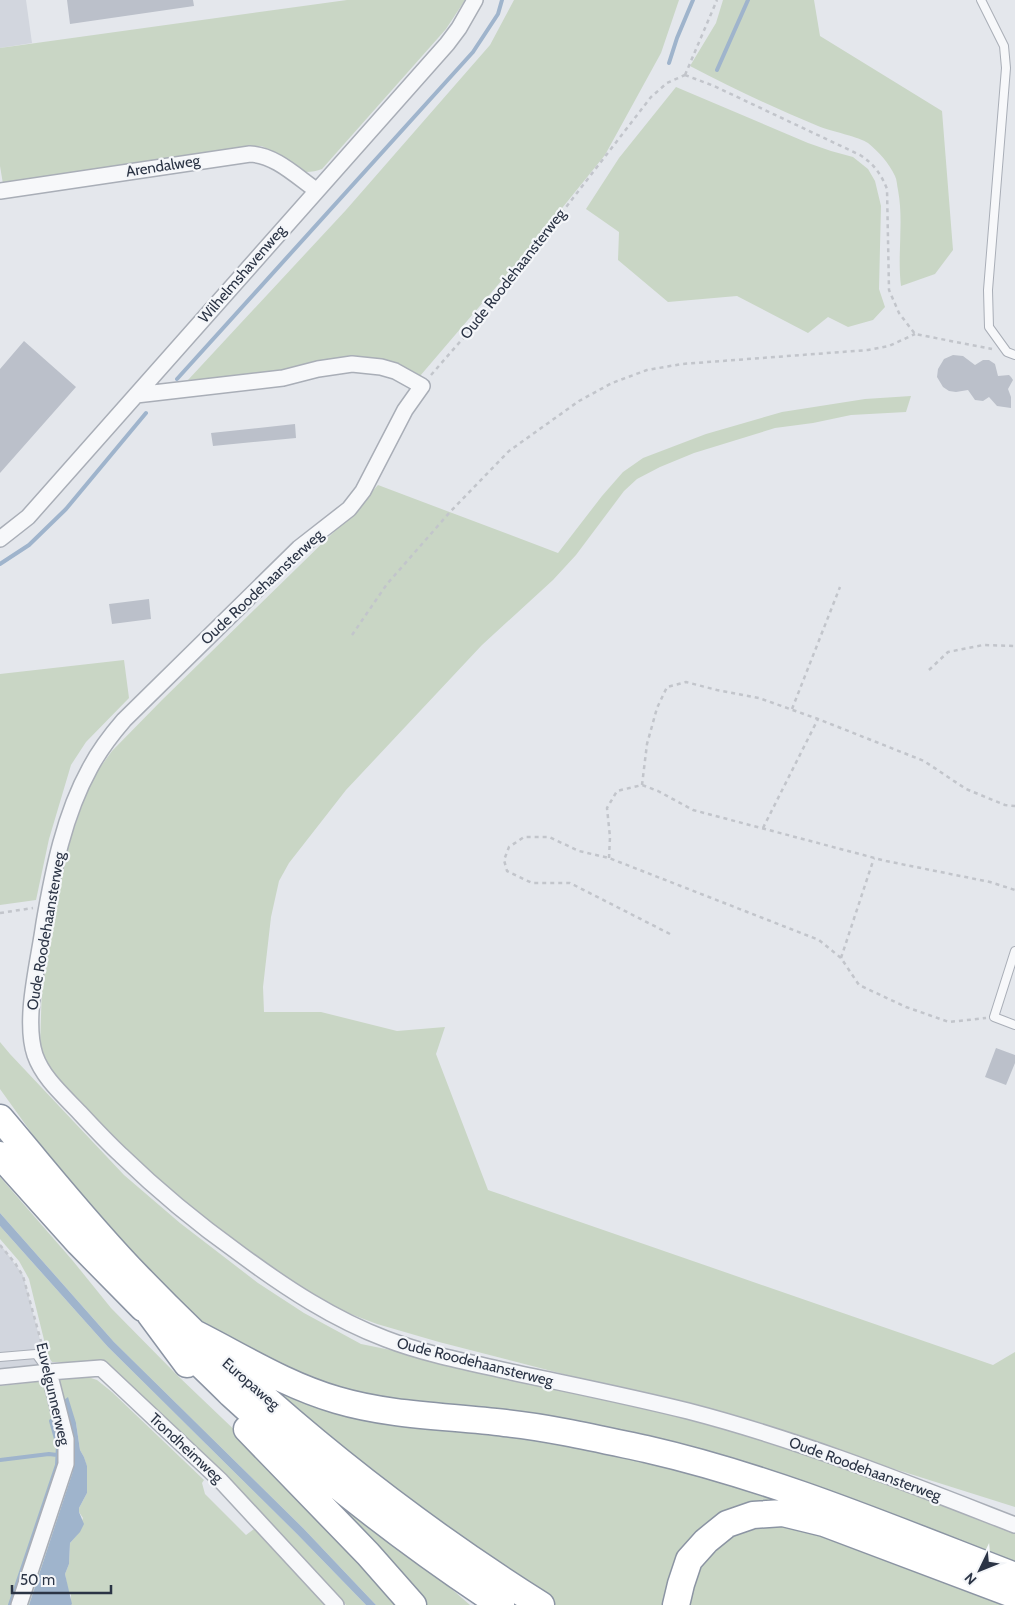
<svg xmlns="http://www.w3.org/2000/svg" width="1015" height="1605" viewBox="0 0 1015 1605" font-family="Cabin,sans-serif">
<rect width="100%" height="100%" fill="#e4e7ec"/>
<path fill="#d2d6de" d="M0 0H26L32 43 0 48Z
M0 1244 23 1275 49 1374 0 1380Z"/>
<path fill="#c9d6c5" d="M347 0H465L446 29 322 169C317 171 312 172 306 172 295 171 276 151 261 146L3 184 0 166V48Z
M514 0H679L661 53 605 155 533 244 420 376 400 367 188 380 346 210 490 45Z
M723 0H814L820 36 942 111 953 250 935 274 901 286C897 254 904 222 898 190 897 186 897 180 895 176 889 163 879 152 868 143 860 137 830 131 818 126 774 108 732 88 690 66L716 23Z
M676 87 808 143 831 151 853 157 868 169 875 181 881 206 879 289 885 307 873 320 848 327 828 317 808 333 737 296 668 302 618 260 619 232 586 209 619 158Z
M911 396 906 412 851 415 813 423 775 428 694 453 660 467 637 479 624 491 576 555 553 580 482 645 346 790 289 863 279 881 271 917 263 987 264 1012H321L397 1031 445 1027 436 1054 488 1190 993 1365 1015 1352V1507L733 1418 439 1342 377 1324 340 1310 310 1295 264 1265 146 1174 66 1088 45 1062 40 1047 42 985 50 919 65 854 91 780 112 751 162 700 342 524 378 485 558 553 602 496 623 472 643 458 706 434 782 412 865 399Z
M124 660 129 698 86 742 71 765 49 839 36 900 0 905V674Z
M0 1042 10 1054 124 1175 180 1223 258 1283 304 1313 361 1344 465 1365 681 1414 816 1453 1015 1530V1570L841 1503 345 1397 227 1341 179 1303 136 1258 48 1156 0 1089Z
M0 1177 73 1261 111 1308 178 1376 268 1462 407 1605H376L303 1528 114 1342 0 1213Z
M0 1226 108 1347 297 1534 366 1605H346L256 1510 98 1362H52L48 1356 29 1279 19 1261 0 1239Z
M230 1355 273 1381 517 1430 802 1500 738 1513 669 1605H556L500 1570 431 1523Z
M85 1376 97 1380 112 1392 204 1480 202 1483 205 1494 246 1535 254 1529 325 1605H71V1595L68 1590 65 1574 69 1564 70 1543 77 1535 83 1518 79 1512V1508L87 1493V1467L84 1457 80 1450 76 1423 72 1431 76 1458 73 1471 29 1605H24L69 1470 58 1380 68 1377Z
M44 1381 62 1446 59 1469 12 1605H0V1386Z
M308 1478 439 1578 470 1605H423Z
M797 1522 1015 1605H683L690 1575 728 1531Z"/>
<path fill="#9fb4cc" d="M0 1213 114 1342 303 1528 376 1605H366L297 1534 108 1347 0 1226Z
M68 1397 76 1423 80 1450 84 1457 87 1466V1493L79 1508V1512L84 1524 80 1532 70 1543 69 1564 65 1574 72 1604 71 1605H29L73 1471C77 1447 70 1423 64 1400Z"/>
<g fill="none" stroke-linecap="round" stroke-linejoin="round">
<path stroke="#9fb4cc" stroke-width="4" d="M669 63 677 38 693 0
M717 70 748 0
M177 379 473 52 498 14 502 0
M0 564 29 545 66 509 146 413
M0 1460 49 1454 57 1455
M10 1605 57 1465 58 1446 51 1421"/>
</g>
<path fill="#bbc0ca" d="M67 0H193L194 6 70 24Z
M24 341 76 387 0 473V369Z
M953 355 963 356 975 365 983 360H989L995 364 998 376 1009 375 1011 377 1013 380 1008 389 1011 397V408L997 406 989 397 983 401 975 400 968 390 956 392 949 391 943 387 937 377 938 369 944 359Z
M295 424 296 438 213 446 211 433Z
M149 599 151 619 112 624 109 604Z
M996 1048 1015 1055V1063L1006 1085 985 1077Z"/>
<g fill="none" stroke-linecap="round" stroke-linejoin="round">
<defs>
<path id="service" d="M981 0 1004 46 1006 68 988 290 989 327 1007 352 1015 355
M1015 951 994 1017 1015 1025
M0 1357 36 1354 49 1372"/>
<path id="minor" d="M0 191 250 154C275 155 296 176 316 190
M136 395 283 378 318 369 352 364 381 367 395 371 422 386 405 410 363 491 349 509 299 548 124 720C111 735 99 751 90 768 64 815 53 871 44 923 39 961 23 1019 35 1055 43 1078 63 1095 80 1113 93 1127 107 1142 121 1155 158 1191 198 1224 240 1254 286 1288 333 1319 386 1339 425 1354 467 1362 507 1371 567 1384 628 1396 688 1411 800 1440 907 1483 1015 1525
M0 539 28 517 447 44 459 28 475 0
M0 1377 49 1372 101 1368 221 1481 336 1605
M19 1605 66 1464V1439L49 1372"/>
<path id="trunk" d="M0 1118C46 1172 90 1228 139 1278 259 1402 395 1513 541 1605
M0 1155 79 1243 143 1308
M150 1314 187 1364
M192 1332C240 1356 285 1385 337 1400 391 1416 449 1416 505 1423 552 1428 599 1439 646 1449 773 1478 893 1529 1015 1576
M182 1346C198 1362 215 1378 231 1394 315 1471 406 1543 501 1605
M247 1429 368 1554 413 1605
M676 1605 681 1584 689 1560 706 1541 727 1524 753 1515 783 1513 824 1523 1015 1595"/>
</defs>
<use href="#service" stroke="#a9aeb7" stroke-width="10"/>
<use href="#minor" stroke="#a9aeb7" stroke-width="18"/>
<use href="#trunk" stroke="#8b94a3" stroke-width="29"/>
<path stroke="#c2c5cb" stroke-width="2.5" stroke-dasharray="4 4" stroke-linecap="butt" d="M685 75 714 86 860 155C874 164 881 174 887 189L889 290 899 313 915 334 992 349
M685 75 717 0
M431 375 479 320 651 97 667 83 685 75
M352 635 387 584 450 512 509 451 579 401 612 383 647 370 682 364 868 350 889 346 915 334
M929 670 948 652 983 645 1015 646
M792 709 840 587
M642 785 647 744 657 708 667 687 686 682 717 690 759 698 818 719 924 761 966 789 1005 805 1015 806
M763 828 818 719
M609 858 610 837 607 808 617 791 642 785 658 791 693 810 886 861 990 882 1015 890
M0 913 33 908
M670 934 570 883H532L507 871 504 860 509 847 524 837H549L579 851 609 858 819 940 841 958 859 985 906 1007 949 1022 986 1018
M841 958 874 858
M0 1245 15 1263 23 1276 42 1345"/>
<use href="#service" stroke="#f7f8fa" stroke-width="8"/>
<use href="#minor" stroke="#f7f8fa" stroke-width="15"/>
<use href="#trunk" stroke="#fff" stroke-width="26"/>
</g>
<g text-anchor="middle" stroke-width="4.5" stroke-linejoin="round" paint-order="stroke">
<g font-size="15" fill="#2b3445" stroke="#f4f6f9">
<text transform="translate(163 166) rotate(-9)" y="5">Arendalweg</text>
<text transform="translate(242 274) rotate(-49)" y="5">Wilhelmshavenweg</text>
<text transform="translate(513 274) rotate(-52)" y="5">Oude Roodehaansterweg</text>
<text transform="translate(262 587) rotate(-43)" y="5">Oude Roodehaansterweg</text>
<text transform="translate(46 931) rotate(-80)" y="5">Oude Roodehaansterweg</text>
<text transform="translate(475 1362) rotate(14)" y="5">Oude Roodehaansterweg</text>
<text transform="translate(251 1384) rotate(41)" y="5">Europaweg</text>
<text transform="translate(53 1394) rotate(77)" y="5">Euvelgunnerweg</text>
<text transform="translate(186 1448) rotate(43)" y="5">Trondheimweg</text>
<text transform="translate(865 1469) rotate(20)" y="5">Oude Roodehaansterweg</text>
</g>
</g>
<g transform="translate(980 1570) rotate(227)" stroke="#f4f6f9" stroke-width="4" paint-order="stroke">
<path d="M0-4L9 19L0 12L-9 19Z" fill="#2b3445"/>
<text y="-8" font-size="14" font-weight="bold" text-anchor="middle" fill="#2b3445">N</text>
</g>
<path d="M12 1585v8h99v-8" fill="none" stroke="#2b3445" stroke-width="2.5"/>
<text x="20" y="1585" font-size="15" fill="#2b3445" stroke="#f4f6f9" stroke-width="4" paint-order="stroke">50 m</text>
</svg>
